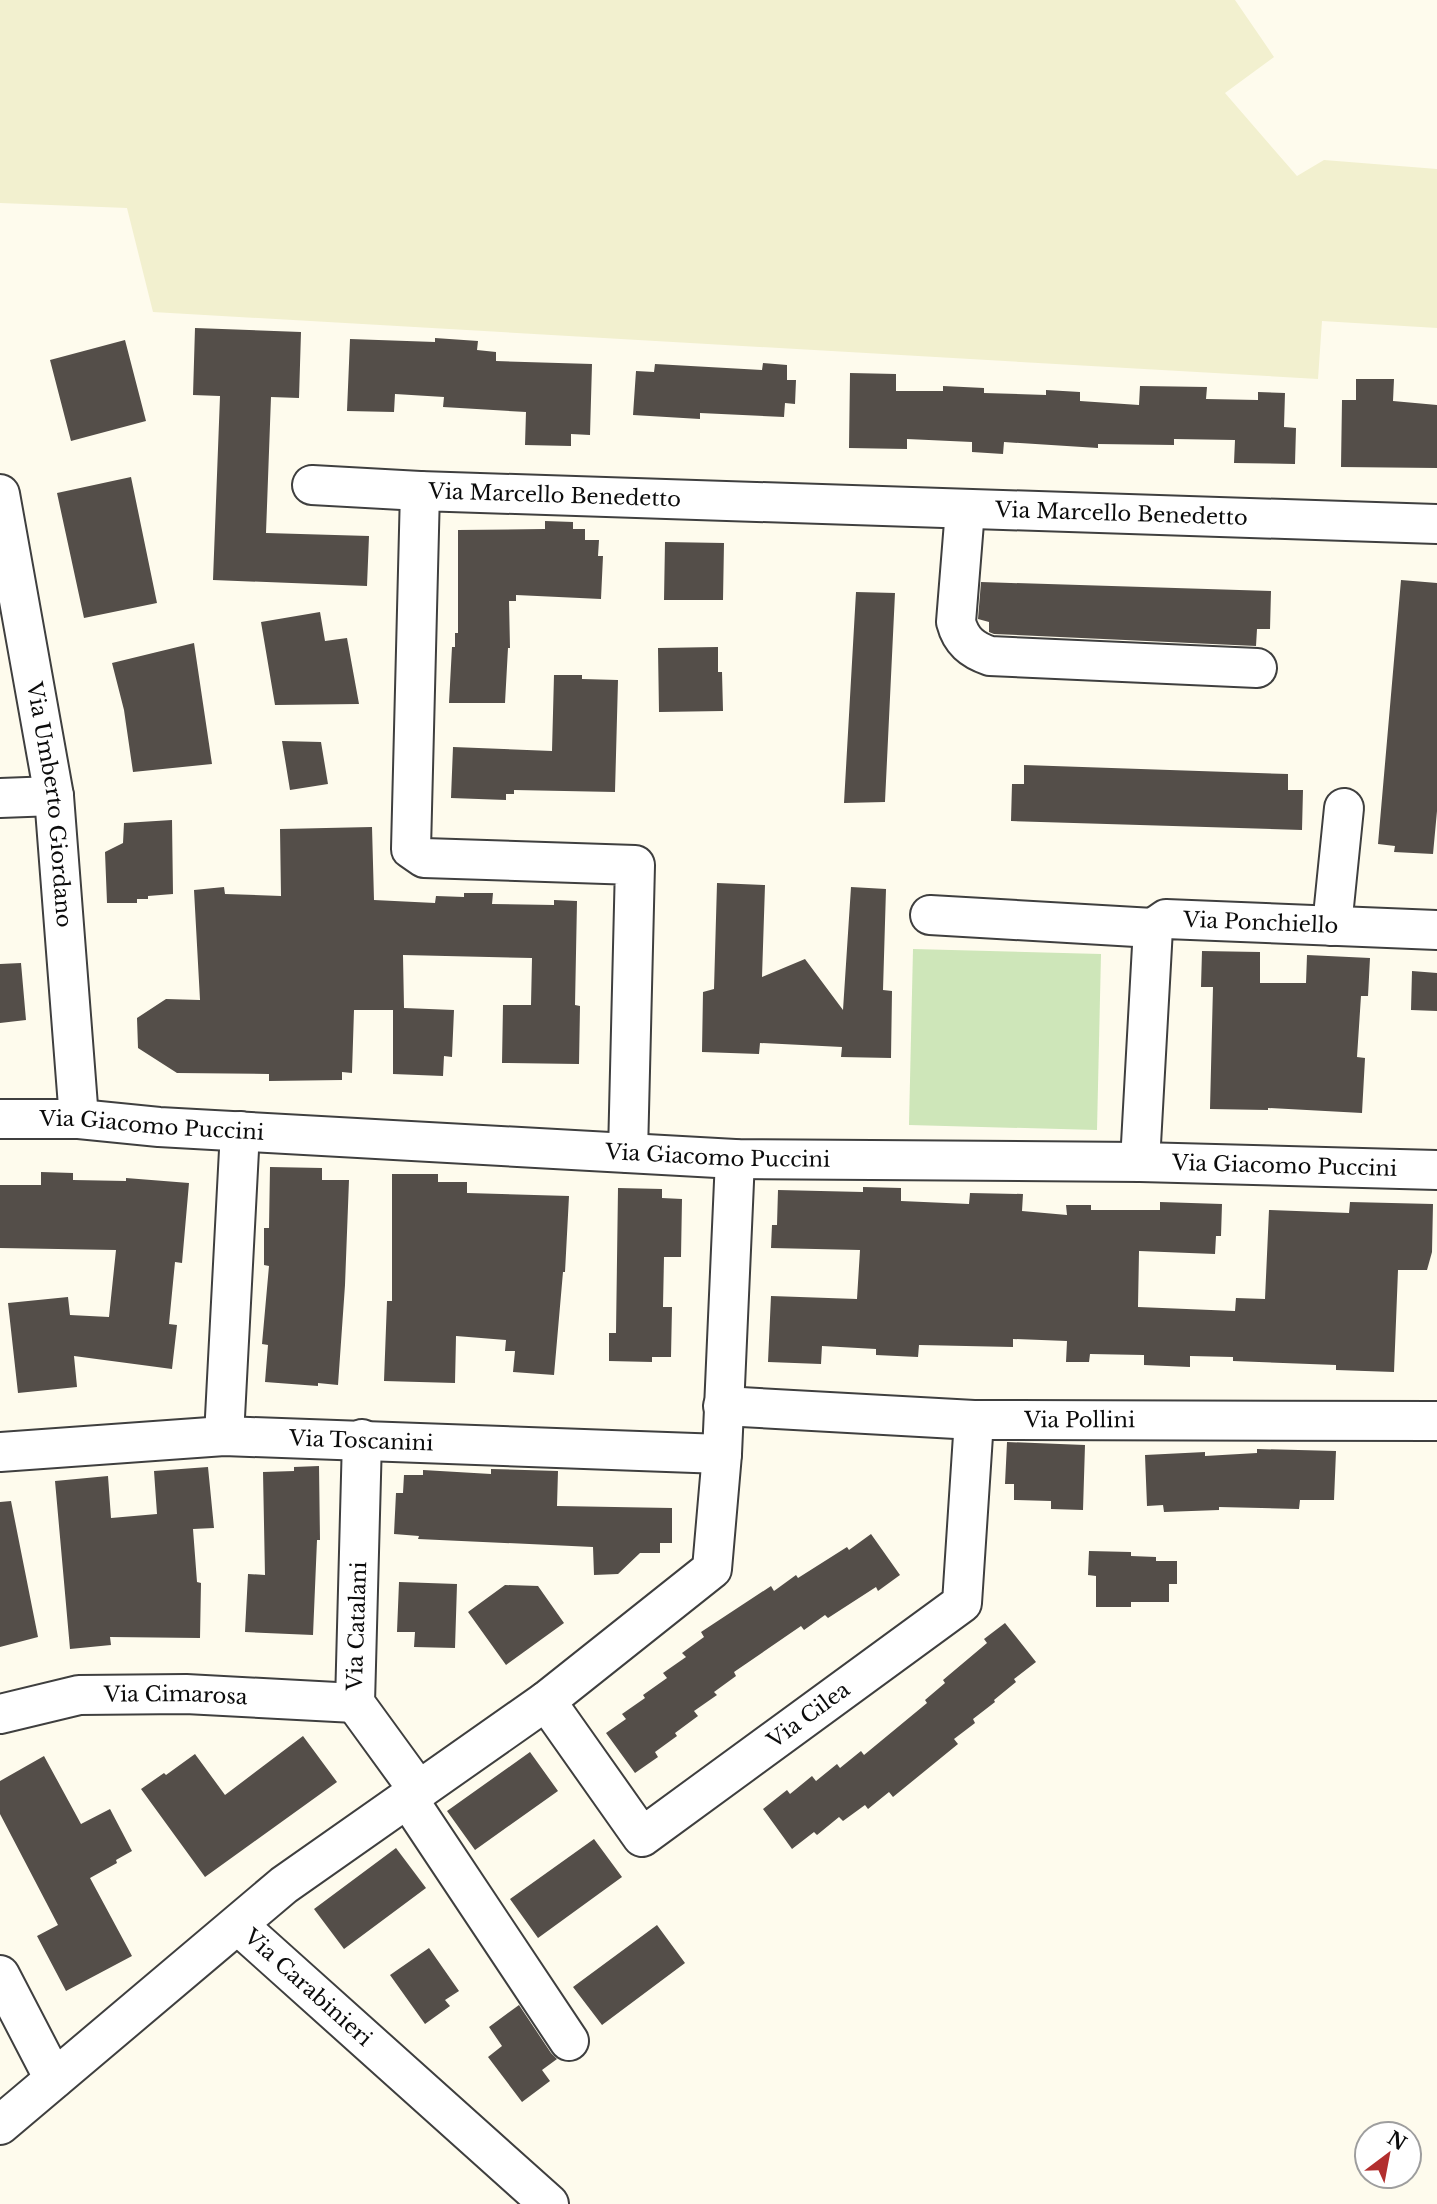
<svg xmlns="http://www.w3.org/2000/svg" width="1437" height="2204" viewBox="0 0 1437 2204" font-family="'Libre Baskerville',serif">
<rect width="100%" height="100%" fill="#fefbed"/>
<path fill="#f2f0cf" d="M0 0H1235L1274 57 1225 93 1297 176 1324 160 1437 169V328L1322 321 1318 379 153 312 127 208 0 203Z"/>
<path fill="#cee6b9" d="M913 949 1101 954 1097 1130 909 1125Z"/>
<path fill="#544e49" d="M195 328 301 332 299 398 271 397 266 533 369 536 367 586 213 580 220 396 193 395Z
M435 338 478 341 477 350 496 352V361L592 364 590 435 571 434V446L525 445 526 412 443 407 444 397 395 394 394 412 347 411 350 339 435 342Z
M125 340 146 421 71 441 50 360Z
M763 363 787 365V380H796L795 404 785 403 784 417 700 413V419L633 415 636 371 654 372 655 364 762 370Z
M850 373 896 374V391H943V386L984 388V393L1046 395V390L1080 392V401L1139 405 1140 386 1207 387 1206 399 1258 400V392L1285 393 1284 427 1296 428 1295 464 1234 463 1235 440 1174 439V445L1098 444V448L1004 442 1003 454 972 452V442L907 439V449L849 448Z
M1356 379H1394L1393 401 1437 405V468L1341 467 1342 400H1356Z
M131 477 157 603 84 618 57 493Z
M545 521 573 522V529H585V540H599L598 556H603L601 599 516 595V601H509L510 648H508L505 703H449L452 647H455V633H458V530L545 529Z
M665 542 724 543 723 600H664Z
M1401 580 1437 583V811L1433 854 1394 852 1395 846 1378 844Z
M981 582 1271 591 1270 629H1257L1256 646 994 634 989 632V622L978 619Z
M856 592 895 593 885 802 844 803Z
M320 612 325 641 347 638 359 704 275 705 261 622Z
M194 643 212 764 133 772 124 710 112 663Z
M718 647V672H722L723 711 659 712 658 648Z
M554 675H582V679L618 680 615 792 514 790V794H506V800L451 798 453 747 552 751Z
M282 741 321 742 328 784 290 790Z
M1024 765 1288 774V790H1303L1302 830 1011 821 1012 784H1024Z
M172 820 173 894 148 896V899H137V903H107L105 852 123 843 124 823Z
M372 827 374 900 435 903 436 896 464 897V893H493L492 904 554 905V900L577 901 575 1005 580 1006 579 1064 502 1063 503 1005H531L532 958 403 955 404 1008 454 1010 452 1057 444 1056 443 1076 393 1074V1010H354L352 1073 342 1072V1080L269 1081V1074L177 1073 138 1048 137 1018 166 999 200 1000 194 890 224 887 225 894 281 896 280 829Z
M717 883 765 885 762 977 805 959 843 1010 851 887 886 889 883 990 892 991 891 1058 841 1057 842 1047 760 1043 759 1054 702 1052 703 992 714 989Z
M1202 951 1260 952V983H1306L1307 955 1370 958 1368 996H1361L1357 1057 1365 1058 1362 1113 1268 1108V1110L1210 1109 1213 987H1201Z
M21 963 26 1020 0 1023V964Z
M1412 971 1437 973V1011L1411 1010Z
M270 1167 322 1168V1180H349L345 1285 338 1385 318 1383V1386L265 1382 268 1345 262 1344 269 1266 264 1265V1228H269Z
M41 1172 73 1173V1180L126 1181V1178L189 1183 182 1263 175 1262 169 1324 177 1325 172 1369 74 1356 77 1387 18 1393 8 1303 68 1297 70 1315 109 1317 116 1250 0 1248V1185H41Z
M392 1174H438V1182H467V1193L569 1196 565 1272H563L554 1375 513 1372 515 1351H505L506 1340 456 1336 455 1383 384 1381 387 1301H392Z
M863 1187 901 1188V1201L969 1204 970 1193 1023 1194 1022 1211 1067 1215 1066 1205H1091V1210H1160V1202L1222 1204 1221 1236H1216L1215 1254 1139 1251 1138 1307 1235 1311 1236 1298 1265 1299 1269 1210 1349 1213 1350 1202 1433 1204 1432 1252 1427 1270H1398L1394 1372 1336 1370V1365L1233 1361V1357L1190 1356V1367L1144 1365V1355L1090 1354 1089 1362H1066L1067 1341 1013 1339V1347L919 1345 918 1357 876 1355V1349L822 1346 821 1364 768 1362 771 1296 857 1299 860 1250 771 1248 772 1225H777L778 1190 863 1192Z
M618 1188 662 1189V1198L682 1199 681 1257H664L663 1307H672L671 1357H652V1362L609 1361V1333H616Z
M1007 1442 1085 1445 1083 1510 1051 1509V1501L1014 1500V1484H1005Z
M1257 1449 1336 1451 1334 1500H1300L1299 1509 1219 1507V1510L1164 1512 1163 1505 1147 1506 1145 1455 1205 1452V1456L1257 1453Z
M319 1466 320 1540H317L313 1635 245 1632 248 1574 265 1575 263 1472 294 1471V1467Z
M208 1467 214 1528 193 1529 197 1582 201 1583 200 1638 110 1637 111 1645 70 1649 55 1481 108 1476 111 1518 157 1514 154 1471Z
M491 1469 558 1471 557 1506 672 1508V1543H660V1553H640L618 1574 594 1575 593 1547 418 1539 419 1536 394 1534 396 1493H403L404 1475H423V1470L491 1474Z
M11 1501 38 1637 0 1647V1502Z
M871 1534 900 1575 878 1591 876 1587 828 1618 825 1615 804 1630 801 1626 734 1672 736 1676 714 1692 717 1695 694 1711 698 1716 675 1733 677 1736 655 1752 658 1757 635 1773 606 1733 626 1719 622 1714 645 1698 643 1695 667 1678 663 1673 686 1657 682 1653 704 1637 701 1632 771 1586 774 1591 796 1575 798 1578 847 1547 849 1550Z
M1089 1551 1131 1552V1556L1156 1557V1561H1177V1584H1169V1602H1131V1607H1096V1576L1088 1575Z
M399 1582 457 1584 455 1648 414 1647 415 1632H397Z
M505 1585 538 1586 564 1623 506 1665 468 1612Z
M1005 1623 1036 1662 1014 1679 1016 1682 994 1700 995 1702 973 1719 975 1723 954 1739 958 1744 893 1797 889 1792 868 1809 865 1805 843 1821 839 1817 817 1835 814 1832 792 1849 763 1809 787 1790 790 1794 812 1776 816 1781 837 1764 840 1768 861 1751 864 1755 927 1703 925 1700 945 1683 943 1680 987 1643 984 1639Z
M303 1736 337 1782 205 1877 141 1789 164 1773 166 1775 195 1754 225 1795Z
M530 1752 558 1791 475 1850 447 1811Z
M44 1756 81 1824 110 1809 132 1851 116 1860 117 1863 90 1878 132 1956 66 1991 37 1936 58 1925 0 1814V1781Z
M594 1839 622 1877 538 1938 510 1899Z
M396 1848 426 1888 344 1949 314 1909Z
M657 1925 685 1963 602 2025 573 1987Z
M429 1948 459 1991 445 2000 450 2006 425 2024 390 1975Z
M519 2005 551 2053 557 2059 542 2070 550 2081 522 2102 488 2057 502 2046 489 2027Z"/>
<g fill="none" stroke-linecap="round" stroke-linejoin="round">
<defs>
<g id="minor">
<path d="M312 485 420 491"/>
<path id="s1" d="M0 494 54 796 79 1119"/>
<path d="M965 510 956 622C961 641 972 650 990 656L1257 668"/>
<path d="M0 798 54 796"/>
<path d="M930 915 1153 928"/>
<path d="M1332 926 1344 808"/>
<path id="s2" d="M0 1119H79L159 1127 735 1159 1140 1162 1437 1170"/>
<path id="s3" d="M628 1153 635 865 424 858 411 849 420 491 1437 524"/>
<path id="s4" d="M1140 1162 1153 928 1166 919 1437 930"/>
<path id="s5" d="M723 1406 974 1420 1437 1421"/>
<path d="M224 1436 240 1131"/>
<path d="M362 1439 355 1703 419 1791"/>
<path id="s6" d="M0 1452 224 1436 722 1454"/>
<path id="s7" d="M546 1701 642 1837 962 1603 974 1420"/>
<path id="s8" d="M0 1714 79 1695 186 1694 355 1703"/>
<path d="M408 1799 569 2041"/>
<path id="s9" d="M238 1925 549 2204"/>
<path d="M0 1975 54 2079"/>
<path d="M0 2125 284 1885 546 1701 712 1569 722 1454 735 1159"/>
</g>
</defs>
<use href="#minor" stroke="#3f3f3f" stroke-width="42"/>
<use href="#minor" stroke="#fff" stroke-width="38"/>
</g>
<g text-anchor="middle" stroke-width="7" stroke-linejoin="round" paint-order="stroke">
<g font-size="21" fill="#0c0c0c" stroke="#fff">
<text dy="7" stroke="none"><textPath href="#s3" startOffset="1008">Via Marcello Benedetto</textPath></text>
<text dy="7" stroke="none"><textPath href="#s3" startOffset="1575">Via Marcello Benedetto</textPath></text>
<text dy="7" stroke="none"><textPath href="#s1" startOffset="315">Via Umberto Giordano</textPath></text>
<text dy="7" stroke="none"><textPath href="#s4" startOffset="345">Via Ponchiello</textPath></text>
<text dy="7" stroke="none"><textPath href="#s2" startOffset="152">Via Giacomo Puccini</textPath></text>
<text dy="7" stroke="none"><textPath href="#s2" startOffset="719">Via Giacomo Puccini</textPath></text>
<text dy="7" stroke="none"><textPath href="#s2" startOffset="1286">Via Giacomo Puccini</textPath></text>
<text dy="7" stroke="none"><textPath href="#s5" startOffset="357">Via Pollini</textPath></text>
<text dy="7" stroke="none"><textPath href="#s6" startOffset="362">Via Toscanini</textPath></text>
<text transform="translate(357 1626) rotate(-88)" y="7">Via Catalani</text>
<text dy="7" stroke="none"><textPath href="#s8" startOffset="178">Via Cimarosa</textPath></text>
<text dy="7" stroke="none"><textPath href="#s7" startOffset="373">Via Cilea</textPath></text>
<text dy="7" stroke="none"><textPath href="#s9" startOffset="94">Via Carabinieri</textPath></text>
</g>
</g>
<g transform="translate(1388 2155) rotate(32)"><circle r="33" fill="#ffffff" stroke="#9e9e9e" stroke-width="2"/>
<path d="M0-5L12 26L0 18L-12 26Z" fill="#b22e2e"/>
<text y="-10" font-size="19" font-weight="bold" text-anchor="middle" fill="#0c0c0c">N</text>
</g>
</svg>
